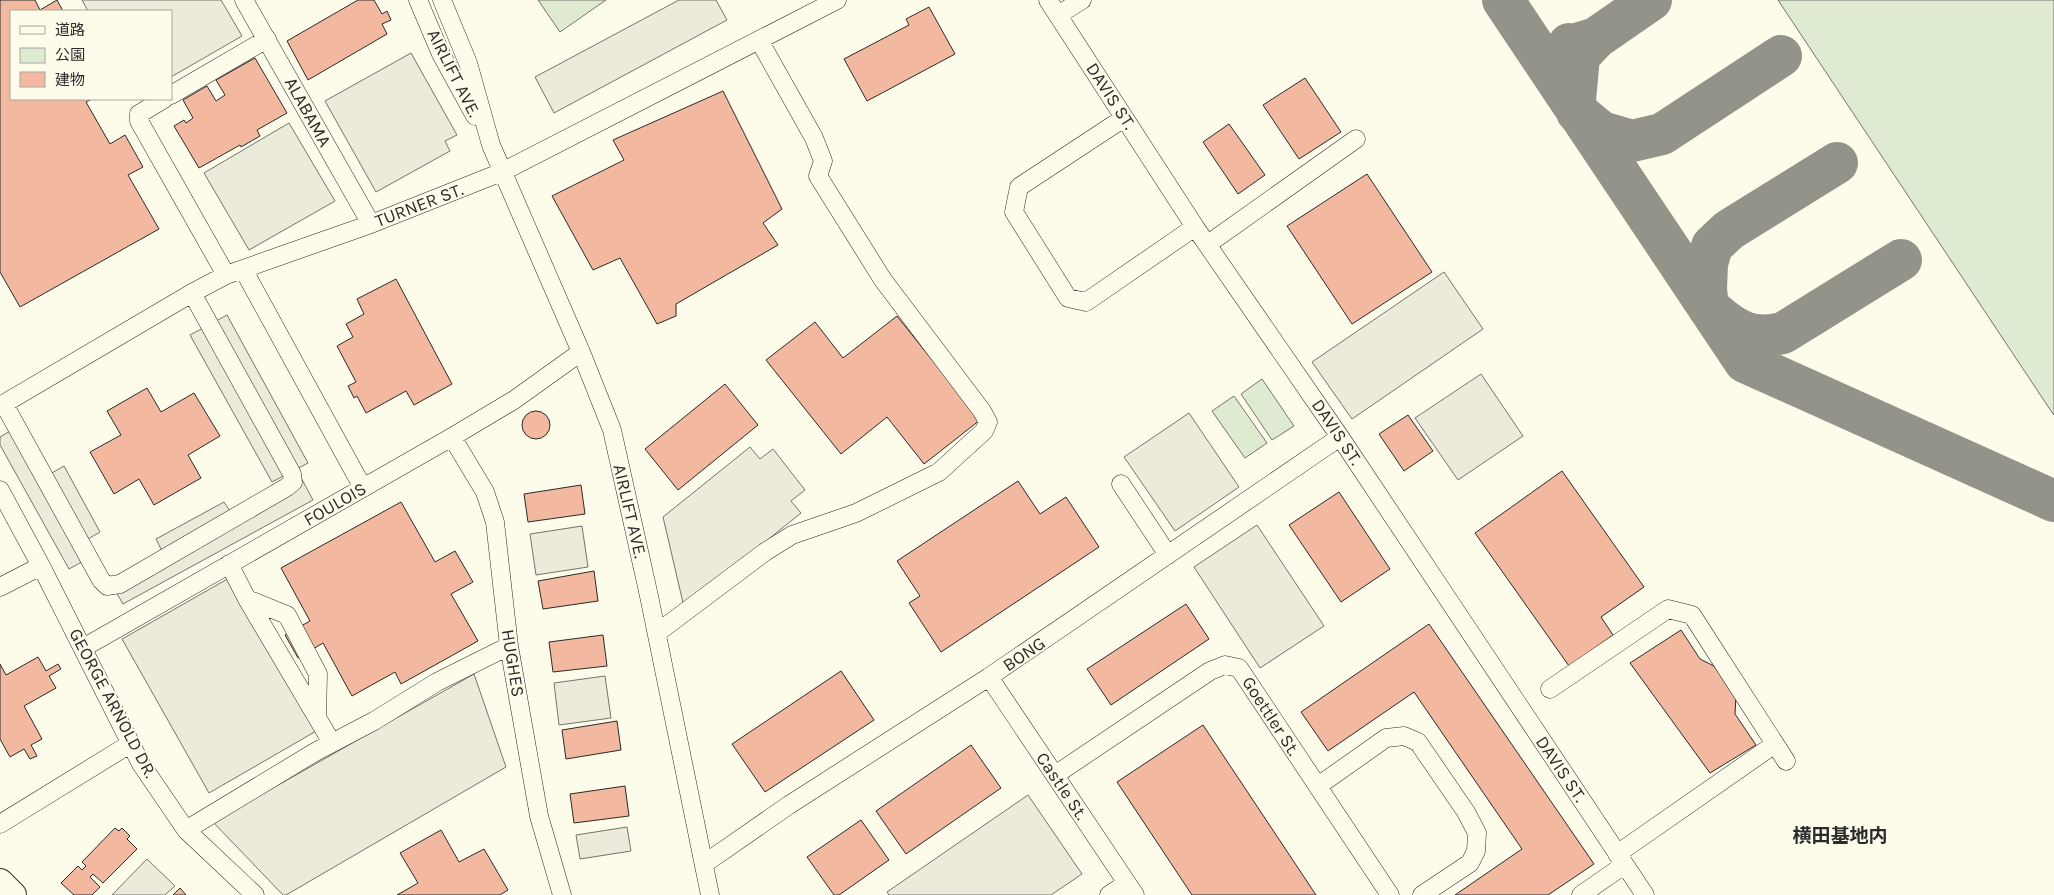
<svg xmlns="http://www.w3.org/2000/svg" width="2054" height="895" viewBox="0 0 2054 895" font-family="Karla,'Noto Sans JP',sans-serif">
<rect width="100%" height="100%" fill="#fdfbea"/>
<path fill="#deebd1" stroke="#74746e" d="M538 0H606L560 32Z
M1778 0H2054V415L2047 405Z
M1262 379 1294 426 1272 440 1241 394Z
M1234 396 1267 443 1245 458 1212 411Z"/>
<path fill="#eceadb" stroke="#74746e" d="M82 0H221L242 36 171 77V11H88Z
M679 0H716L727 20 554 113 535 77Z
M411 53 457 135 445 141 450 151 376 192 325 101Z
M289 123 335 201 249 250 204 173Z
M1444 272 1483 329 1352 419 1312 362Z
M227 315 308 463 272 482 190 335Z
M1481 374 1523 436 1458 480 1415 418Z
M1189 413 1239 487 1175 531 1124 457Z
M22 424 50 474 64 466 100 532 88 539 96 554 69 569 0 445V437Z
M750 447 760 459 773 449 805 490 791 501 801 513 684 607 663 517Z
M299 474 313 500 123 604 109 580 162 551 156 539 224 502 230 511Z
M1257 525 1324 626 1260 668 1194 567Z
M582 526 588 567 536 575 530 534Z
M231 577 318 730 209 793 122 639Z
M474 674 506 767 286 895H283L213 822Z
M605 676 611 718 559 725 554 683Z
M1028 795 1082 874 1051 895H889L887 892Z
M627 827 631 851 580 859 576 835Z
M147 859 175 886 165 895H112Z"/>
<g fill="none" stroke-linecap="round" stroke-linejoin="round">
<path stroke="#94938a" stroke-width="42" d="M1503 0 1745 362 2054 501
M1596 38 1579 56 1575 100 1577 112 1601 132 1632 141 1662 134 1781 56
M1569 44 1573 45 1596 38 1651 0
M1708 307 1706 289 1707 264 1712 246 1729 230 1837 163
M1713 311C1737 332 1752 340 1783 333L1901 260"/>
</g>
<path fill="#f2b8a0" stroke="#2b2b2b" d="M0 0H35L40 10 57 0 63 11H11V99H92L86 102 110 144 125 135 143 167 128 175 159 229 20 307 0 272Z
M358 0H374L382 14 387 11 391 20 382 24 387 34 308 80 287 41Z
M929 7 955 54 867 101 844 59 909 25 906 19Z
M255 58 287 113 257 130 260 136 241 147 240 145 199 168 174 126 184 120 186 123 193 118 183 100 207 86 216 101 225 95 216 80Z
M1305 78 1341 132 1299 159 1263 105Z
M723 91 782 209 763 223 778 245 676 304V316L657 324 620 258 593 270 552 196 624 160 613 140Z
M1229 124 1265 175 1238 194 1203 142Z
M1367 174 1432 272 1352 324 1287 226Z
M396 279 452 384 414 405 406 391 366 413 357 396 354 398 348 386 356 382 337 346 353 337 346 324 364 314 357 299Z
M897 316 980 420 924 464 887 417 841 454 766 360 815 322 843 358Z
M725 384 758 425 678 490 645 449Z
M147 388 161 412 194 393 220 436 188 455 201 478 154 505 139 479 114 494 90 452 121 435 107 411Z
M522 425a14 14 0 1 1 28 0a14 14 0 1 1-28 0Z
M1408 415 1433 451 1404 471 1379 434Z
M1562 471 1644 587 1601 617 1613 635 1569 666 1475 533Z
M1018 481 1040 514 1066 497 1099 547 941 652 909 603 920 596 897 561Z
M581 485 585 514 528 522 524 494Z
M1339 492 1390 569 1341 602 1289 525Z
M401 502 435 562 455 551 473 582 451 594 478 641 401 684 395 672 352 696 323 643 298 658 285 635 310 621 281 568Z
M594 571 598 601 543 609 538 581Z
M1186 604 1209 639 1111 705 1087 669Z
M1429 624 1594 864 1548 895H1455L1522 849 1414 692 1328 751 1301 712Z
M1681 630 1700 659 1714 666 1736 696 1735 714 1756 745 1710 773 1630 663Z
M603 635 607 666 553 672 549 642Z
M38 657 46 671 58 664 61 669 49 676 56 688 24 706 42 739 31 745 37 756 30 759 24 749 10 757 0 739V664L6 675Z
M841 671 874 720 765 792 732 744Z
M617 721 621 750 566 759 562 730Z
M1203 725 1316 895H1192L1117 782Z
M971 745 1001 788 906 854 876 811Z
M625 786 629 816 574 823 570 794Z
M861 820 889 860 839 895H834L807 857Z
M115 828 119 831 122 828 130 836 127 839 137 849 103 883 93 874 90 877 100 887 92 895H74L61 883 78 866 82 870 86 866 82 862Z
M441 830 459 862 484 849 508 890 500 895H397L418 883 400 853Z
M180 888 186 895H173Z"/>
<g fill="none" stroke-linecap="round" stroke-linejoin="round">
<defs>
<path id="minor" d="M244 0 371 224
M418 0 441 54 475 116
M442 0 468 63 491 145 581 352 612 430 649 596 710 895
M1048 0 1195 227 1340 437 1645 895
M1058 15 1082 0
M171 95 267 39
M164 99 139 114V121L226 275
M1124 118 1019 187 1014 212 1068 298 1086 302 1195 227
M1208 244 1356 139
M243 269 363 488
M4 404 101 580 107 586 120 584 287 487 293 482 292 474 192 293
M0 406 192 293 226 275 371 224 502 172 837 0
M452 437 485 492 495 522 509 646 539 816 562 895
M1121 484 1168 555
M0 490 41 566 141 764 186 830 255 895
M229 564 247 599 332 743
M0 587 41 566
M247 599 287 615 318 674 317 717
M657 633 765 552 792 535 856 513 939 472 984 431 988 422 982 411 883 280 818 176 823 161 814 138 759 40
M83 648 452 437 514 400 581 352
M989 677 1135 895
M1550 689 1668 609 1692 615 1786 761
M1055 775 1210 671 1225 665 1239 668 1390 895
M1318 786 1386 738 1404 736 1418 742 1466 812 1477 833 1476 851 1470 863 1422 895
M0 824 130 744
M186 830 315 752 374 721 437 682 509 646
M1617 854 1775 744
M704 864 789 805 989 677 1340 437
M1109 895 1127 883
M1581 895 1624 865"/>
<path id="highway" d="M0 882 13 895"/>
</defs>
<use href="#minor" stroke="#2b2b2b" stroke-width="19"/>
<use href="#highway" stroke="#2b2b2b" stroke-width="28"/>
<use href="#minor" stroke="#fdfbea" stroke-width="18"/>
<use href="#highway" stroke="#fdfbea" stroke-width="26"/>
</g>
<g text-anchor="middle" stroke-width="4" stroke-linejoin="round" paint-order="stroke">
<g font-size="18" fill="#2b2b2b" stroke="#fdfbea">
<text transform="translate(454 73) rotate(63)" y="6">AIRLIFT AVE.</text>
<text transform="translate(1111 96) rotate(57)" y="6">DAVIS ST.</text>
<text transform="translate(308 112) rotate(61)" y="6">ALABAMA</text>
<text transform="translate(419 205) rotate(-21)" y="6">TURNER ST.</text>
<text transform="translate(1337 432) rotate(56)" y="6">DAVIS ST.</text>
<text transform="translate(335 504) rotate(-30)" y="6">FOULOIS</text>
<text transform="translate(630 511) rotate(77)" y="6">AIRLIFT AVE.</text>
<text transform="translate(1024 654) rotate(-34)" y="6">BONG</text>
<text transform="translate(513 663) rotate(81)" y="6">HUGHES</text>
<text transform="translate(113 703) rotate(62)" y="6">GEORGE ARNOLD DR.</text>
<text transform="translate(1271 716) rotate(57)" y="6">Goettler St.</text>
<text transform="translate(1561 769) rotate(56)" y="6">DAVIS ST.</text>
<text transform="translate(1062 786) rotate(56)" y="6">Castle St.</text>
</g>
<g font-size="19" font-weight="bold" fill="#2b2b2b" stroke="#fdfbea">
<text x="1840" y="842">横田基地内</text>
</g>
</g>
<rect x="10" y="10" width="162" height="90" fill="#fdfbea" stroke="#a9a89e"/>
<rect x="20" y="26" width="25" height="8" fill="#fdfbea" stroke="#a9a89e"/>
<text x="55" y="35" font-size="15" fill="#2b2b2b">道路</text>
<rect x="20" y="48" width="25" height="15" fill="#deebd1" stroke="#a9a89e"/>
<text x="55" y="60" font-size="15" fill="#2b2b2b">公園</text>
<rect x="20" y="72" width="25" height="15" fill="#f2b8a0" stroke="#a9a89e"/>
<text x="55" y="85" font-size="15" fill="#2b2b2b">建物</text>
</svg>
